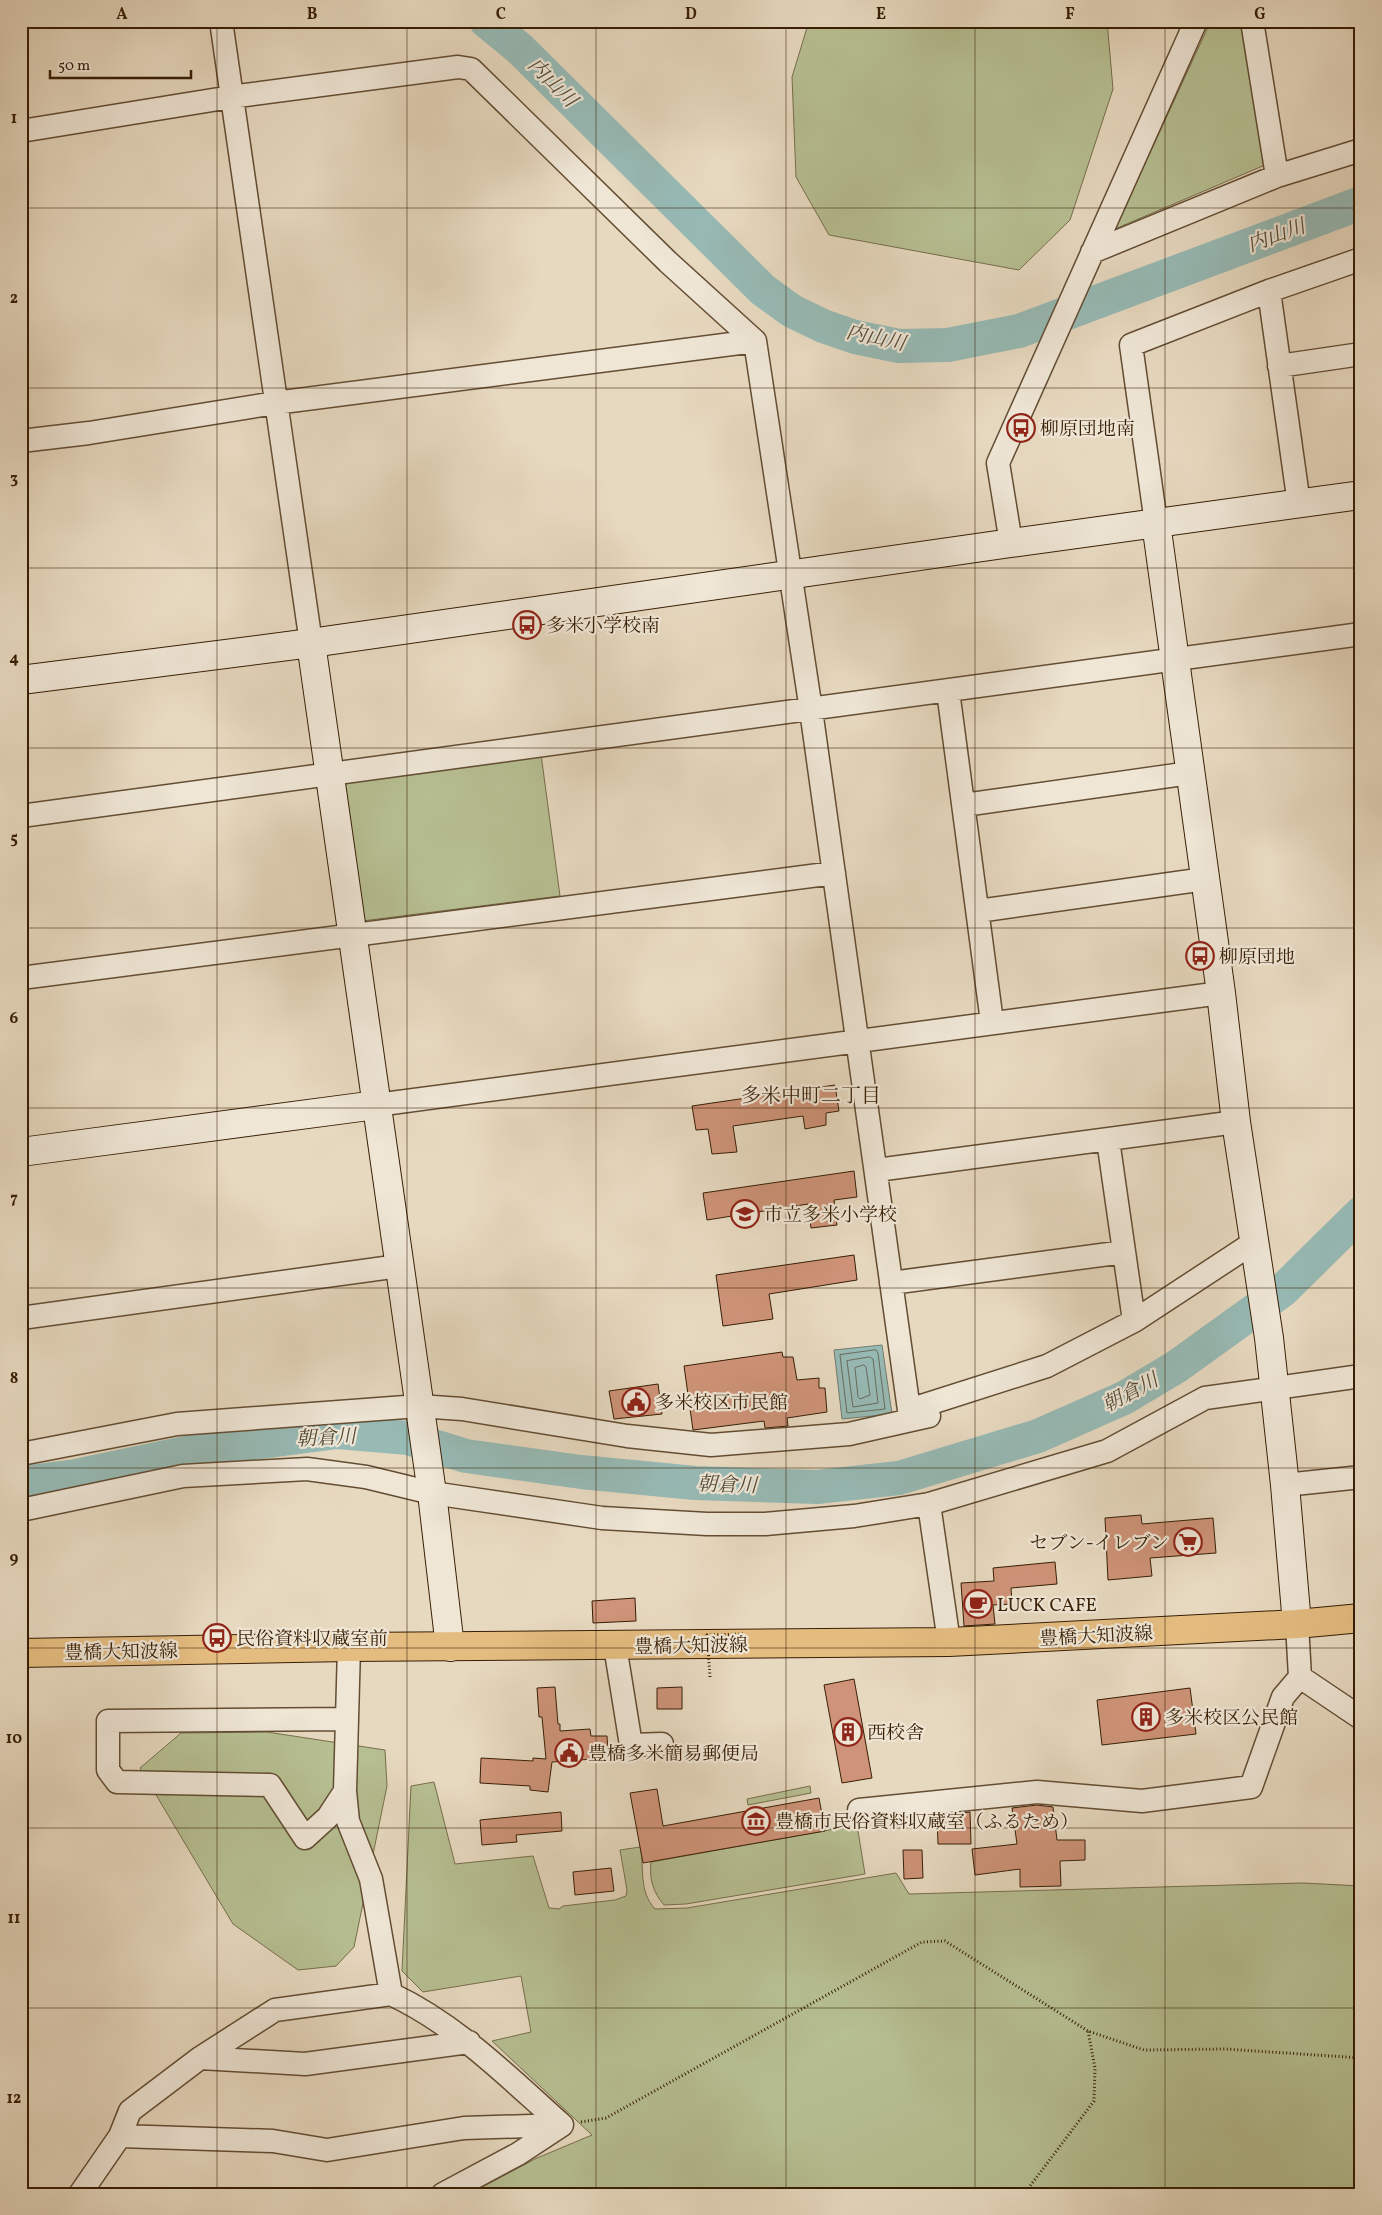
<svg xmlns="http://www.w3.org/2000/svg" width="1382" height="2215" viewBox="0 0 1382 2215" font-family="Vollkorn,'Noto Serif JP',serif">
<rect width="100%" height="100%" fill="#e7d9c0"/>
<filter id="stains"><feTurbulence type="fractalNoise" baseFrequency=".004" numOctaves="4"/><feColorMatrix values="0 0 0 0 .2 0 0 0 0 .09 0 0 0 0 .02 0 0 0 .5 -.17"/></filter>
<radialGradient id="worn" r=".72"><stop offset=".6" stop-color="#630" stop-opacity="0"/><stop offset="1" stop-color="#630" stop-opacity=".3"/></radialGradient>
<path fill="#b6bf92" stroke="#766e4b" d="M809 21H1107L1113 89 1070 220 1019 270 829 235 796 177 792 77Z
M1231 21H1240L1265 165 1115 229 1207 29Z
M541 754 560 896 362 921 344 780Z
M267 1732 385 1750 387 1786 354 1947 336 1966 298 1970 233 1924 140 1768 181 1733Z
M434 1782 455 1864 533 1856 549 1908 559 1909 563 1906 615 1900 626 1896 627 1890 620 1850 640 1847C645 1870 638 1890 655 1909L687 1908 896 1873 909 1894 1303 1883 1361 1886V2194H469L537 2158 592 2135 492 2041 531 2032 521 1976 423 1992 402 1971 411 1786Z
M810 1786 811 1793 748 1805 747 1799Z
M857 1825 865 1874 686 1904 664 1905C653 1892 649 1879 651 1862Z"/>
<path fill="#97bab5" stroke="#717c6e" d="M882 1345 892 1414 842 1419 834 1350Z"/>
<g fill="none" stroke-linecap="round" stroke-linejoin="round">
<path stroke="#676c5c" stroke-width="1" d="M876 1350 878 1353 885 1409 847 1413 840 1355Z
M870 1357 873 1359 878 1403 853 1407 847 1361Z
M864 1365 866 1367 870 1395 860 1399 858 1397 855 1368Z"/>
<path stroke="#97bab5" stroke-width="34" d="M486 21 520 49 763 290 792 311 823 326 855 337 899 346 948 345 1019 331 1361 203
M21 1483 76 1476 200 1450 337 1432 408 1438 466 1456 581 1472 695 1483 817 1487 899 1478 1038 1436 1124 1398 1176 1367 1283 1290 1361 1213"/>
</g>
<path fill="#ce9378" stroke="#371e04" d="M835 1085 839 1111 826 1113V1125L805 1129 803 1116 733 1126 737 1152 712 1154 708 1129 696 1130 692 1106Z
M854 1171 857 1197 834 1200 837 1225 811 1228 808 1204 707 1220 703 1193Z
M854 1255 857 1280 769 1294 773 1319 723 1326 716 1275Z
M782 1352 783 1357H793L797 1380 819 1378V1388H825L827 1412 787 1418 788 1426 765 1428 764 1421 693 1430 684 1366Z
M658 1384 662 1414 614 1419 609 1391Z
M1141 1515 1142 1524 1213 1518 1216 1553 1150 1558 1152 1576 1108 1580 1105 1518Z
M1055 1562 1057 1584 1011 1588 1012 1604 993 1605 995 1624 964 1626 961 1583 994 1581 993 1568Z
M635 1598 636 1621 593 1623 592 1601Z
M854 1679 872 1778 842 1783 824 1685Z
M555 1687 558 1724H560V1731L590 1729 591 1736H607L608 1752H593V1759L552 1762 548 1792 530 1790V1786L480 1783 481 1758 533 1761V1758L546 1759 542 1717H539L537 1688Z
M682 1687V1709H657V1688Z
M1190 1688 1196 1734 1102 1745 1097 1700Z
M657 1789 663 1826 819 1798 825 1831 643 1863 630 1793Z
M1037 1805 1053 1807 1057 1840H1085V1860L1060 1861 1061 1886 1020 1887V1869L975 1875 972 1849 1017 1844 1012 1808Z
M561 1812 562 1831 516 1835 517 1842 482 1845 480 1820Z
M970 1812 971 1844H938L937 1815Z
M903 1850H922L923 1878 904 1879Z
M611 1868 614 1891 575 1895 573 1872Z"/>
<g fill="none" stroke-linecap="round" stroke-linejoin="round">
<defs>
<path id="street" d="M221 21 311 643
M1252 21 1277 176
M21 131 231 97 458 67 471 69 668 262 755 341 811 710 909 1410 1047 1366 1134 1321 1253 1243
M1092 252 1277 176 1361 150
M1269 291 1299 504
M1279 366 1361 354
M21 441 89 433 275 403 755 341
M1156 523 1131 345 1269 291 1361 259
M1011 543 998 463 1196 21
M948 691 992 1022
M964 805 1190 773
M21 816 1361 634
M978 911 1205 879
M21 978 834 873
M376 1105 1221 993
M1108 1140 1134 1321
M877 1170 1236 1122
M891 1283 1124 1252
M21 1318 399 1266
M21 1454 177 1424 419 1406 462 1409 627 1436 711 1445 849 1434 929 1416
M1285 1485 1361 1477
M929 1504 949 1642
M21 1510 183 1476 307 1469 366 1477 432 1493 602 1518 707 1524H765L854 1516 929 1504 1107 1451 1205 1398 1361 1376
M1297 1624 1300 1677 1361 1718
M615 1646 631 1745 662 1744
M349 1647 345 1791 348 1821 371 1879 391 1994C457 2025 508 2077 562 2125L518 2154 443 2194
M345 1791 328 1817 305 1838 270 1785 117 1782 108 1770V1721L347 1719
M859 1810 1037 1792 1142 1801 1251 1787 1283 1697 1300 1677
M200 2058 305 2064 469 2042
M120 2136 273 2141 327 2150 464 2128 561 2125
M80 2194 120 2136 130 2111 200 2058 275 2010 391 1994"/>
<path id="secondary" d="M1156 523 1221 993 1236 1122 1269 1338 1285 1485 1297 1624
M311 643 432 1493 450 1647
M21 680 311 643 1011 543 1361 495
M21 1152 376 1105"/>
<path id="primary" d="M21 1653 349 1647 949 1642 1297 1624 1361 1618"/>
</defs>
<use href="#street" stroke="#634d33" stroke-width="25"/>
<use href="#secondary" stroke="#371e04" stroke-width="30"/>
<use href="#primary" stroke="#371e04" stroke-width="30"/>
<path stroke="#371e04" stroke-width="3" stroke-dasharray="1 2.5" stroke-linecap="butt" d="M581 2122 606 2118 922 1942 945 1941 1088 2031
M1024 2194 1094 2101 1095 2068 1088 2031 1144 2050 1225 2049 1361 2058"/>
<use href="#street" stroke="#efe6d6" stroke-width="22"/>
<use href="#secondary" stroke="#efe6d6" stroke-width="28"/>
<use href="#primary" stroke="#e4bc80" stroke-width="28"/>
<path stroke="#371e04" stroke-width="3" stroke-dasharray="1 2.5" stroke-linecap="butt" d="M710 1677 707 1635 743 1634"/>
</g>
<path fill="none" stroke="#371e04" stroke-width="1" stroke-opacity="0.55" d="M217 21V2194M407 21V2194M596 21V2194M786 21V2194M975 21V2194M1165 21V2194M21 208H1361M21 388H1361M21 568H1361M21 748H1361M21 928H1361M21 1108H1361M21 1288H1361M21 1468H1361M21 1648H1361M21 1828H1361M21 2008H1361"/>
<defs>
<symbol id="bus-ring" viewBox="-11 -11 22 22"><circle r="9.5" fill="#efe6d6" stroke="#8f2418" stroke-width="1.5"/><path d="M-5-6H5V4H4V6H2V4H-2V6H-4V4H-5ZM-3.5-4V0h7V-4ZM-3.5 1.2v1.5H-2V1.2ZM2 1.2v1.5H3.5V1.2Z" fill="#8f2418"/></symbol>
<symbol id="school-ring" viewBox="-11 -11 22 22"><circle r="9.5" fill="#efe6d6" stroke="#8f2418" stroke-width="1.5"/><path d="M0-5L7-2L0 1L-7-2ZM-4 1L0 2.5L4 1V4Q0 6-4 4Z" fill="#8f2418"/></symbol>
<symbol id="civic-ring" viewBox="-11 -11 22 22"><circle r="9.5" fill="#efe6d6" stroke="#8f2418" stroke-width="1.5"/><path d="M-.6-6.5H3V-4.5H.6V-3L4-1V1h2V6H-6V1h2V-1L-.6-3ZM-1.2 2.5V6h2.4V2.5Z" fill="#8f2418"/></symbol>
<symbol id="supermarket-ring" viewBox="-11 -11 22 22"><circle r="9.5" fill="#efe6d6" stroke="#8f2418" stroke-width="1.5"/><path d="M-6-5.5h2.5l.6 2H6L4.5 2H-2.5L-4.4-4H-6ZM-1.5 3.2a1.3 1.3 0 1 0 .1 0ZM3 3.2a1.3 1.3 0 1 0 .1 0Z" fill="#8f2418"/></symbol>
<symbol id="cafe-ring" viewBox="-11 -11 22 22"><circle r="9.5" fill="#efe6d6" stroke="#8f2418" stroke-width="1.5"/><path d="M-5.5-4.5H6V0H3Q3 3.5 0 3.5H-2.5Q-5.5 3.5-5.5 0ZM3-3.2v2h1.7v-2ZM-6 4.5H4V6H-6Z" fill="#8f2418"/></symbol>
<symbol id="building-ring" viewBox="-11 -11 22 22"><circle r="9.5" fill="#efe6d6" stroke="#8f2418" stroke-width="1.5"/><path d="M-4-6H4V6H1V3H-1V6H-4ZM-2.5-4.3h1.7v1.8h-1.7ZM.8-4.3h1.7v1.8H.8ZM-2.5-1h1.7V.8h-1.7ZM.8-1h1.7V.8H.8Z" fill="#8f2418"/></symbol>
<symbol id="museum-ring" viewBox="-11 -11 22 22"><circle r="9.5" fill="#efe6d6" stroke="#8f2418" stroke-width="1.5"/><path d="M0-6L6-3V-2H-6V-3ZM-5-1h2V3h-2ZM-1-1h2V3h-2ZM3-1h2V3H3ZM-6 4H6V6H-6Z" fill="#8f2418"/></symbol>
</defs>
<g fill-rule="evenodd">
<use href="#bus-ring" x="1005" y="412" width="32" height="32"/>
<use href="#bus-ring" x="511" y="609" width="32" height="32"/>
<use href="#bus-ring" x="1184" y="940" width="32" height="32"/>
<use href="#school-ring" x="729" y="1198" width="32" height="32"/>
<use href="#civic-ring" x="620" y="1386" width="32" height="32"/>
<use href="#supermarket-ring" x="1172" y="1526" width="32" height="32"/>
<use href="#cafe-ring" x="962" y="1588" width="32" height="32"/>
<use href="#bus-ring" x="201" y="1622" width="32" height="32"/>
<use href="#building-ring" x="1130" y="1701" width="32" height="32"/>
<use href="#building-ring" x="832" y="1716" width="32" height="32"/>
<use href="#civic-ring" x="553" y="1737" width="32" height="32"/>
<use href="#museum-ring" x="740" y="1805" width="32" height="32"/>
</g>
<g text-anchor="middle" stroke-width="4.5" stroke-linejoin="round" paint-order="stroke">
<g font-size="19" fill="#371e04" stroke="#efe6d6" text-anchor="start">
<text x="1040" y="435">柳原団地南</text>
<text x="546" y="632">多米小学校南</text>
<text x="1219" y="963">柳原団地</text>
<text x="764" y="1221">市立多米小学校</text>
<text x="655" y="1409">多米校区市民館</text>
<text x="1169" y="1549" text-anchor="end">セブン-イレブン</text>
<text x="997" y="1611">LUCK CAFE</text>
<text x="236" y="1645">民俗資料収蔵室前</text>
<text x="1165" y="1724">多米校区公民館</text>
<text x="867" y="1739">西校舎</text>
<text x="588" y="1760">豊橋多米簡易郵便局</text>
<text x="775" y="1828">豊橋市民俗資料収蔵室（ふるため）</text>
</g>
<g font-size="19" fill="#371e04" stroke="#efe6d6">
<text transform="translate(1096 1635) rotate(-3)" y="7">豊橋大知波線</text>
<text transform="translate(691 1645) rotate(-1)" y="7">豊橋大知波線</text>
<text transform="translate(121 1651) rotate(-1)" y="7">豊橋大知波線</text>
</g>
<g font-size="20" font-style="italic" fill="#544d39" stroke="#efe6d6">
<text transform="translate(553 82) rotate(45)" y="7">内山川</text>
<text transform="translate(1276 235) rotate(-20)" y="7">内山川</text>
<text transform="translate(876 337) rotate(12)" y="7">内山川</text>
<text transform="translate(1130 1392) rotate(-28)" y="7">朝倉川</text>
<text transform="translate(326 1437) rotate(-3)" y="7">朝倉川</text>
<text transform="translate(727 1484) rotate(2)" y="7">朝倉川</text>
</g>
<g font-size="20" fill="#371e04" stroke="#efe6d6">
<text x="811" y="1102">多米中町二丁目</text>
</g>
</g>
<rect width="1382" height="2215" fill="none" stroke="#e7d9c0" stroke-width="55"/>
<path d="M50 70v8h141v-8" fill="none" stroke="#371e04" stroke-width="2.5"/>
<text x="58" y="70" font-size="15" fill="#371e04" stroke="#efe6d6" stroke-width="4" paint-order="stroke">50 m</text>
<rect x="28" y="28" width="1326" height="2160" fill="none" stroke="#371e04" stroke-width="2"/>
<g font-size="16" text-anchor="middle" font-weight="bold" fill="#371e04">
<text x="122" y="19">A</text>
<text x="312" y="19">B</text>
<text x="501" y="19">C</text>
<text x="691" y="19">D</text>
<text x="881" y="19">E</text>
<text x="1070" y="19">F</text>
<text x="1260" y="19">G</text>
<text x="14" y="123">1</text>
<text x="14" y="303">2</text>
<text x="14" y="483">3</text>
<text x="14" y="663">4</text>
<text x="14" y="843">5</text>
<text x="14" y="1023">6</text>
<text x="14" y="1203">7</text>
<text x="14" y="1383">8</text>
<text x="14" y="1563">9</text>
<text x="14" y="1743">10</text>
<text x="14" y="1923">11</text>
<text x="14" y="2103">12</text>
</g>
<rect width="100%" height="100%" filter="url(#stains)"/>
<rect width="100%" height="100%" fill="url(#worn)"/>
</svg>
